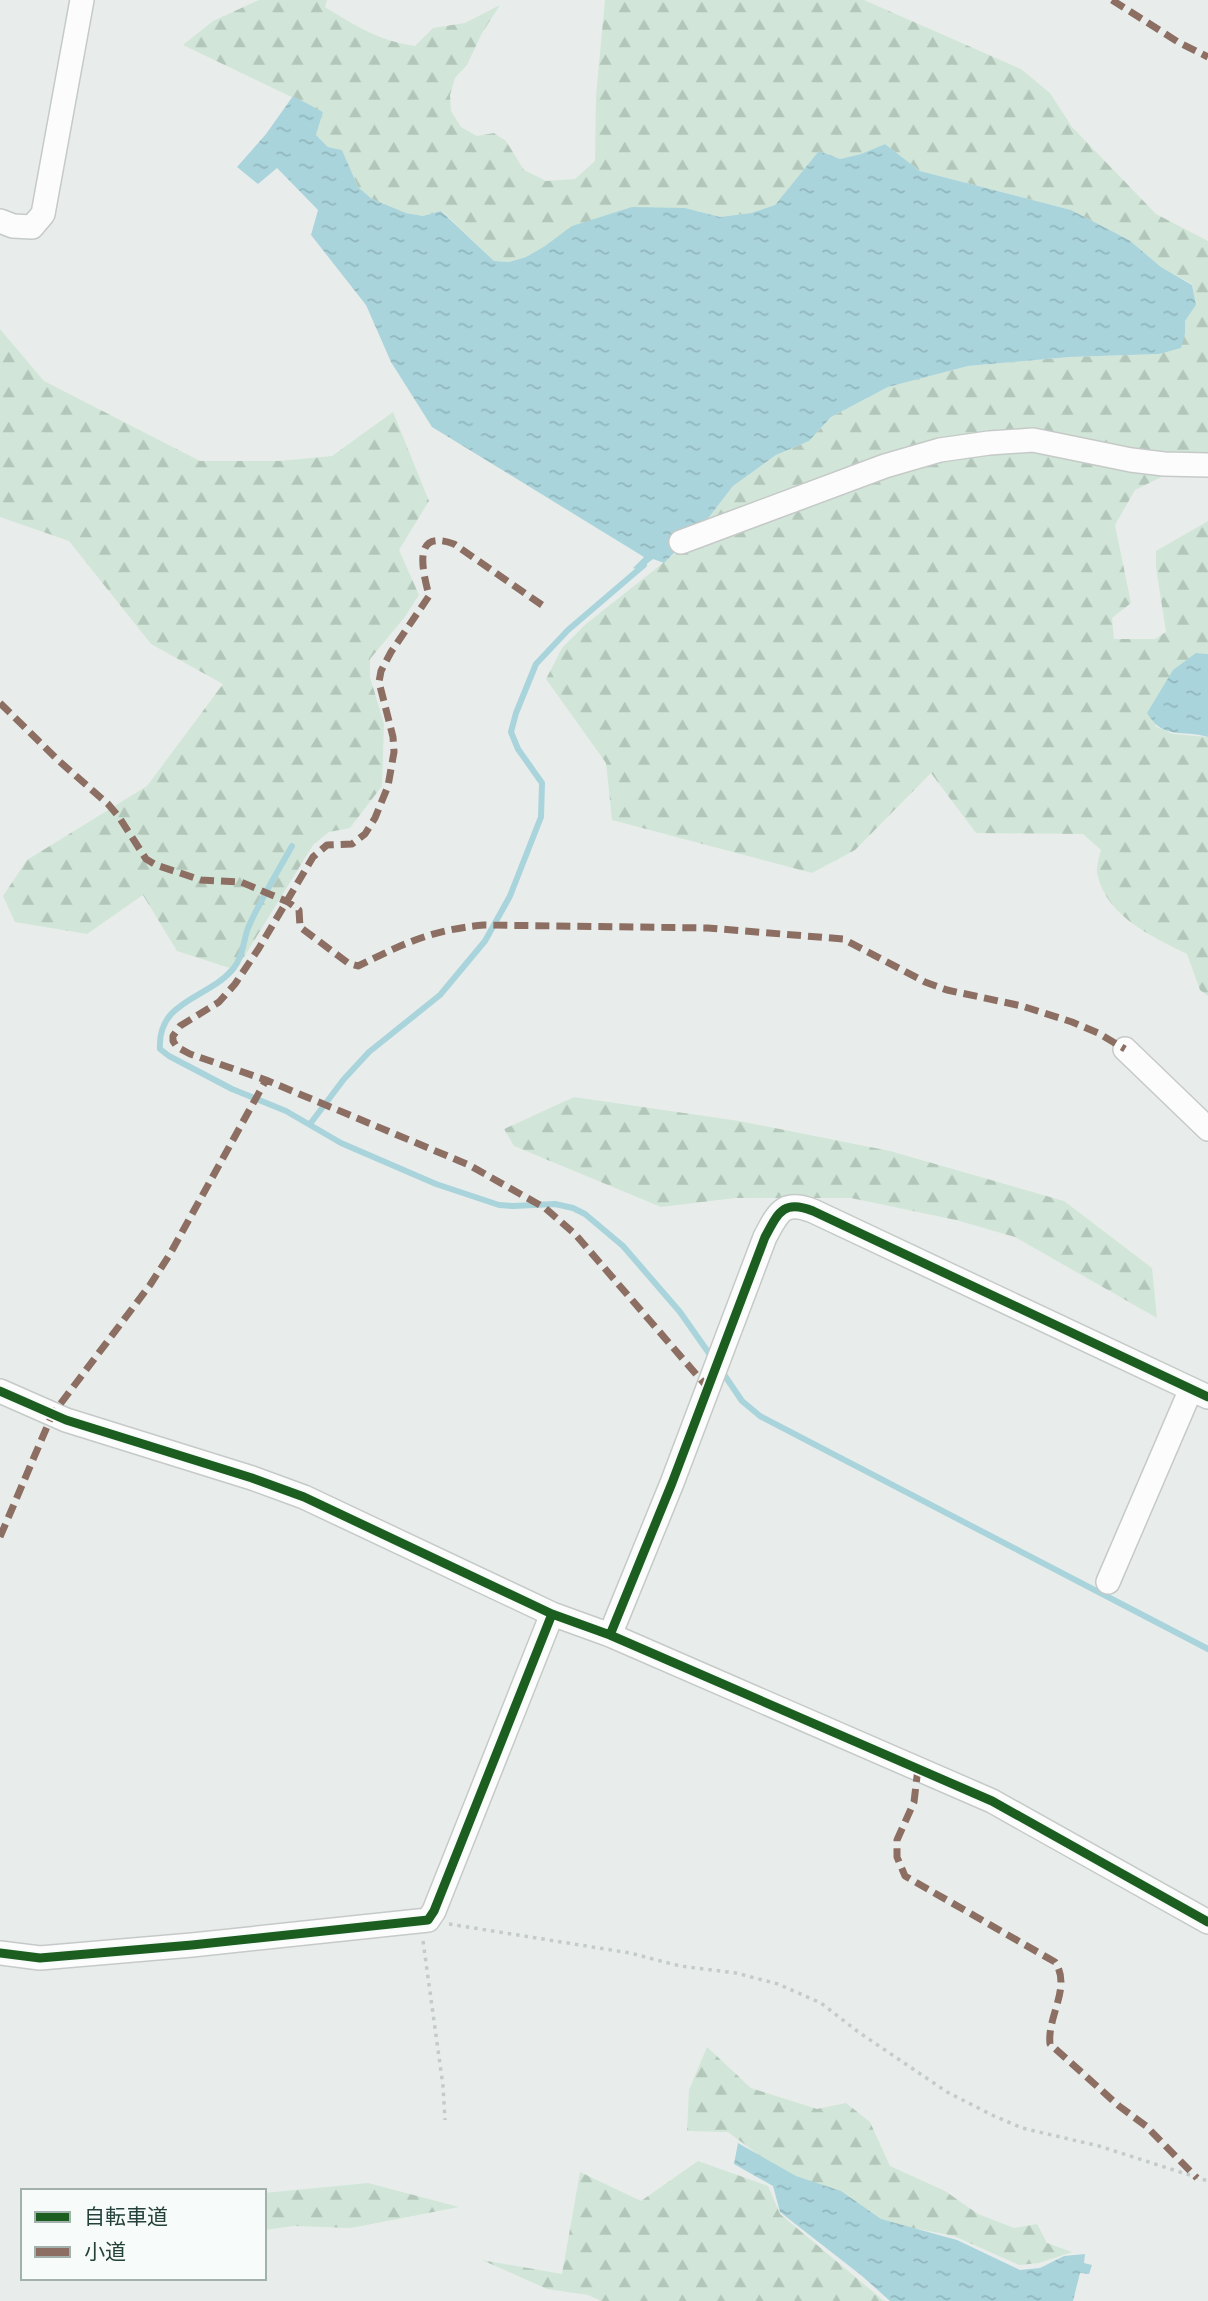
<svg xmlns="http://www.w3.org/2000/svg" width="1208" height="2301" viewBox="0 0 1208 2301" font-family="'Exo 2','Noto Sans JP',sans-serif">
<defs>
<pattern id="forest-firs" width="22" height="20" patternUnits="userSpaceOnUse" patternTransform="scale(1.75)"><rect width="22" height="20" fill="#d1e6d8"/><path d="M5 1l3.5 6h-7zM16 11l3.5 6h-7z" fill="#b3c6ba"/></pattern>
<pattern id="water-ripples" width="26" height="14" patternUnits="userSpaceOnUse" patternTransform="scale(1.75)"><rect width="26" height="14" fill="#a9d4db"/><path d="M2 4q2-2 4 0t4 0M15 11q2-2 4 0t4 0" fill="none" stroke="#91b7bd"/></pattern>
</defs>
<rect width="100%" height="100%" fill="#e8edeb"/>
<path fill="url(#forest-firs)" d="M259 0H327L325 7C358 27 377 40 415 46L433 28 465 23 500 5 482 33 467 65 455 78 450 95 451 111 461 127 477 136 494 133 506 141 524 170 546 181 575 179 595 161 596 96 605 0H864L1021 69 1050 93 1072 127 1156 214 1208 241V458L1196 460 1135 490 1115 525 1131 603 1112 618 1114 639H1155L1166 632 1156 567V551L1208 521V654L1196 653 1155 726 1173 734 1208 737V996L1200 990 1187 954C1153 937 1108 917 1098 877 1095 869 1099 858 1101 850L1083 834 976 833 931 773 855 850 812 873 612 820 606 763 546 679 562 648 586 624 678 551 706 521 733 486 776 455 809 441 831 417 888 387 968 366 1069 357 1159 354 1185 334V321L1196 305 1192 284 1161 267 1129 240 1071 210 920 171 885 144 861 154 840 159 819 152 775 205 751 213 720 217 685 208 545 246 526 257 509 262 494 261 442 211 423 216 406 213 372 199 358 187 342 150 328 147 316 135 323 112 183 45 213 21Z
M0 329 44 381 200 461H279L332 456 393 412 429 501 399 550 419 595 404 618 370 659V677L384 724 382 786 350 828 329 832 313 845 236 970 177 951 143 895 87 934 15 922 3 896 27 860 147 786 223 684 151 644 69 541 0 517Z
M574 1097 739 1121 890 1151 1064 1201 1152 1268 1157 1318 1015 1237 956 1220 851 1198H735L661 1207 514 1146 504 1129Z
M707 2047 751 2088 817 2109 846 2103 870 2122 890 2166 945 2191 978 2214 1014 2228 1037 2224 1047 2243 1072 2252 1039 2263 1019 2265 954 2236 882 2222 784 2174 728 2132 687 2131 689 2090Z
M698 2161 768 2186 780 2214 884 2301H601L588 2295 547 2289 482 2260 562 2274 580 2172 641 2201Z
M368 2183 459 2207 351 2228 294 2226 264 2230V2193Z"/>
<path fill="url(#water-ripples)" d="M293 96 323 112 316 135 328 147 342 150 358 187 372 199 406 213 423 216 441 211 494 261 509 262 526 257 545 246 572 226 632 207 685 208 720 217 751 213 775 205 819 151 840 159 861 154 885 144 920 171 1071 210 1129 240 1161 267 1192 285 1196 305 1185 321V334L1181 348 1159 354 1069 357 968 366 888 387 831 417 809 441 776 455 733 486 706 521 664 563 653 559 639 570 633 568 644 557 432 427 391 362 366 305 311 235 318 210 277 168 258 184 237 167 266 134Z
M1196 653 1208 654V737C1182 729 1164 741 1147 713L1173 670Z
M738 2143 796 2176 841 2191 881 2219 957 2240 1020 2270 1040 2268 1064 2256 1085 2254 1084 2263 1092 2265 1089 2274 1080 2273 1073 2301H890L862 2276 780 2212 773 2186 734 2164Z"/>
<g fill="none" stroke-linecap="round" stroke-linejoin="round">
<path stroke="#a9d4db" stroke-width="6" d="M292 846C277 873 260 900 248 928 243 942 243 957 233 969 208 999 157 1000 160 1049L169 1056 232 1089 286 1111 341 1143 436 1184 499 1205 513 1206 555 1204 573 1208 585 1214 623 1246 680 1312 713 1359
M310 1124 344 1079 369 1052 440 995 485 941 510 896 541 817 542 783 518 749 511 732 516 713 536 664 568 630 644 565
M721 1370 742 1401 760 1416 1208 1649"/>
<defs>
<path id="street" d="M0 221 13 226 32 227 43 214 82 0
M681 542 885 466 940 450 989 443 1033 440 1131 460 1164 464 1208 465
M1125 1049 1208 1129
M0 1391 66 1420 252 1478 304 1497 552 1614 610 1635 992 1801 1208 1922
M1108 1582 1191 1389
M610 1635 672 1483 765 1237C778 1213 783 1199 813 1211L1208 1397
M0 1953 40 1958 192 1945 428 1920 434 1911 552 1614"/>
</defs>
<use href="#street" stroke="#c5cac8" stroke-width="26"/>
<path stroke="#c3ccca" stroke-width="3.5" stroke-dasharray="3.5 5" stroke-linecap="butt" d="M449 1924 630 1953 680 1966 736 1973 778 1984 821 2003 857 2031 947 2092 992 2115 1022 2128 1099 2146 1208 2181
M423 1941 443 2086 445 2120"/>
<use href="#street" stroke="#fcfcfc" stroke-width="23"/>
<path stroke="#8d6e63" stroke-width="7" stroke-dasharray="14 7" stroke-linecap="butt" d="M1112 0 1178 42 1208 57
M542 605 454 544C411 528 423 571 429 596L391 652 381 671 379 682 393 737 394 752 388 786 375 818 365 834 352 844 327 845 313 857 259 948 235 984 219 1002 180 1026 173 1036V1041L177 1047 190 1054 266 1080 469 1165 545 1208 575 1234 708 1388
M0 703 59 761 108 804 119 817 146 859 156 865 201 880 241 882 288 902 299 910 300 927 348 963 358 966C405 943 431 930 484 925L708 928 843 939 925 982 947 990 1022 1006 1072 1022 1098 1033 1125 1049
M0 1537 52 1415 150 1285 170 1254 266 1080
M918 1768 914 1802 897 1840V1857L905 1876 1055 1962C1072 1987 1047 2016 1050 2044L1119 2106 1146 2126 1197 2178"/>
<defs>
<path id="cycleway" d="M0 1391 66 1420 252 1478 304 1497 552 1614 610 1635 992 1801 1208 1922
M610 1635 672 1483 765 1237C778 1213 783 1199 813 1211L1208 1397
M0 1953 40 1958 192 1945 428 1920 434 1911 552 1614"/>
</defs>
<use href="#cycleway" stroke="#f7fbf9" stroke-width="13"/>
<use href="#cycleway" stroke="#1b5e20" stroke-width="9"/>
</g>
<rect x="21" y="2189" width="245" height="91" fill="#f7fbf9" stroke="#a3b1ad" stroke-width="2"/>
<rect x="35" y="2212" width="35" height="10" fill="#1b5e20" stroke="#a3b1ad" stroke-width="2"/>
<text x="84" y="2224" font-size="21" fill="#24423a">自転車道</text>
<rect x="35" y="2247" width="35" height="10" fill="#8d6e63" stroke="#a3b1ad" stroke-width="2"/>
<text x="84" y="2259" font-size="21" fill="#24423a">小道</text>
</svg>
